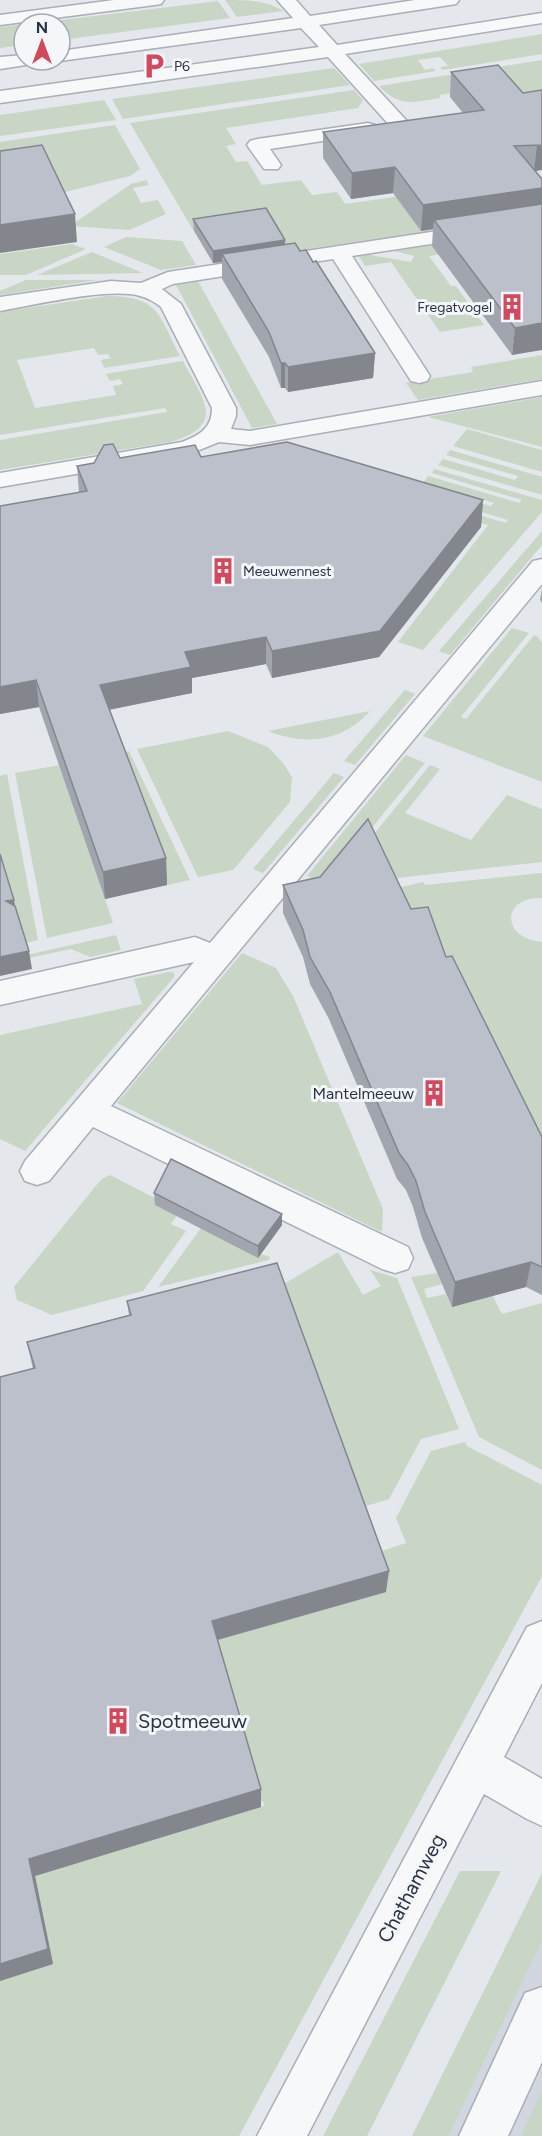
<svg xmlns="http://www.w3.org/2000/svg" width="542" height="2136" viewBox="0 0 542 2136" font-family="Figtree,sans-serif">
<rect width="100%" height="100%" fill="#e4e7ec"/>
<path fill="#d2d6de" d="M542 1917V2136H435Z"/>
<path fill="#c9d6c5" d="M225 0C245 0 267 0 283 11L237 17Z
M218 1 230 18 60 40V24H28Z
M24 24V45L0 48V27Z
M542 34V54L443 70 440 67 448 66 440 57 418 60 425 70 433 68 436 71 374 81 359 64Z
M542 60V111L501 86 439 95 441 98C413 102 400 108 379 86Z
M334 68 350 85 123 119 112 99Z
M354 90 363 100 358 108 226 128 236 144 226 146 236 162 247 161 262 185 301 180 312 195 337 192 345 204 518 179 542 213 255 257 266 220 193 230 130 123Z
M104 100 116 120 0 136V115Z
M115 125 140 169 130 176 61 193 0 175V142Z
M146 180 149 185 133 188 141 203 158 200 166 214 129 230 70 226 131 184Z
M542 228 512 243 429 256 451 286H456L484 325 440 332 391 262 365 266 359 256 370 255 411 262 414 256 394 251Z
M126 237 182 241 196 265 161 270 104 247Z
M72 244 86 249 26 275H0V254Z
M92 252 143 273 37 275Z
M26 280H98L0 295V291Z
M198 281 277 424 252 428 176 285Z
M107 296C159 296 159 315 180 356L104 368 101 360 111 358 108 354 98 355 94 348 17 360 35 408 116 395 113 386 123 384 120 379 110 381 106 374 183 361C203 400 228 425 170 442L0 470V440L167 412 165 408 0 435V312Z
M542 355V379L418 400 406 383 473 372 471 367Z
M542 397V447L428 417Z
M467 429 542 450V472L453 446Z
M287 441 297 461 506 523 508 520 415 492 421 486 491 506 494 503 424 482 428 476 519 503 522 500 432 473 434 469 542 500V512L423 650 398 642 488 525 288 465 242 473 231 451Z
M450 450 542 477V495L438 465 443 459 515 480 518 476 446 455Z
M542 531V545L450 655 439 651Z
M512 628 529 633 461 717 466 719 534 635 538 637 542 643V782L423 736Z
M405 690 415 694 355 765 344 761Z
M370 711C342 742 306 746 268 731Z
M228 731 268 747 283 763 292 777 290 802 233 870 198 877 137 749Z
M129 751 190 880 167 885 118 753Z
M406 755 425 763 342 864 348 866 430 765 440 769 405 813 471 840 507 795 542 809V862L397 878 392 868 375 861 322 882 307 876Z
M60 765 113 923 47 938 15 773Z
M334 773 344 777 263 873 253 869Z
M7 774 38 940 14 946 0 869V776Z
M542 873V898C528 898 515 901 511 916 511 934 527 940 542 942V1173L397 888 423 882 425 885Z
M116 935 121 950 90 957 71 949 0 964V961Z
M242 953 276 968 293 996 383 1209 382 1232 117 1103Z
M169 972 174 973V977L25 1151 0 1139V1035L142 1004 134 979Z
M110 1175 180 1211 171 1224 186 1231 143 1291 52 1315 17 1300 14 1287 94 1188 102 1179Z
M201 1228 257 1257 261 1254 270 1257 269 1260 158 1287Z
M338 1252 363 1295 381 1286 370 1270 397 1278 459 1429 421 1439 389 1499 357 1509 277 1288Z
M437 1273 442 1284 424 1289 427 1298 446 1294 452 1307 493 1296 502 1314 542 1303V1470L479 1437 411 1277Z
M465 1442 467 1446 542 1485V1576L239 2136H0V1981L53 1964 35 1876 264 1806 263 1801 260 1802 213 1641 386 1592 373 1554 406 1543 396 1518 431 1451Z
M460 1871H501L367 2136H323Z
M542 1873V1941L448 2136H412Z
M542 2091V2136H521Z"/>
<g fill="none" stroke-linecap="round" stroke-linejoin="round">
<defs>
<path id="minor" d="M114 0H164L161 4 155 5 0 25V15Z
M277 0H296L310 16 415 0H459L456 4 450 5 319 25 337 45 542 13V23L345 54 406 120 409 124 406 128H392L328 57 0 103V91L319 47 301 28 60 61 54 60H60V51L293 18Z
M24 55V60H35L32 64 0 69V57Z
M368 123 375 125 378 129 375 133 270 149 281 165 278 169H264L247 145 250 141 257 139Z
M542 215V227L352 256 430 376 427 381 419 383 411 381 333 259 173 284 162 289 181 304 236 408V416L231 429 250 431 542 381V395L250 445 219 442 187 455 0 487V473L182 442C200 435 212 428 212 408L161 307C155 302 148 298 140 296 110 287 34 305 0 311V297L111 281 141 283 168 272Z
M542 559V584L111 1106 408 1247 413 1258 408 1269 395 1273 382 1269 93 1127 49 1181 37 1185 25 1181 20 1171 25 1161 194 962 0 1005V981L195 937 210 943 533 561Z
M542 1621V1683L504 1757 542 1779V1826L527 1819 484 1794 307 2136H257L527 1627Z
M542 1987V2062L508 2136H459L525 1993Z"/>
</defs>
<use href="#minor" stroke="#a9aeb7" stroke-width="3"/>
<use href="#minor" fill="#f7f8fa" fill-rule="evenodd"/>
</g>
<path fill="#a1a5ae" d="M451 72 523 93 542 90V170L535 171 512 355 432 246 433 229 421 231 393 193 351 199 323 158V132L463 113 450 97Z
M193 219 285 244 300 251 375 353 373 378 288 392 285 388H281L269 357 222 279V262L213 263 194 231Z
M201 457 483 500 481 527 379 657 272 678 266 664 192 678V693L109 710 166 858 167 885 105 899 39 707 0 714V506L79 493 77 466 120 458Z
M542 588V603L540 600Z
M283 885 411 909 446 957 542 1137V1295L526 1287 452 1307 422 1238 413 1207 406 1190 397 1179 329 1019 310 984 303 957 283 913Z
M154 1193 282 1225 258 1258 155 1205Z
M127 1301 386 1592 218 1640 261 1807 35 1876 53 1964 0 1981V1377L33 1369 27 1342 129 1315Z"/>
<path fill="#83868d" d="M542 145V170L534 171 537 146Z
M395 167 393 193 351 199 352 173Z
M542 188V214L434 220 433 229 421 231 423 205Z
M75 214 77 242 0 253V225Z
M285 240V252L222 254V262L213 263V251Z
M542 323V350L512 355 515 328Z
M375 353 373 378 288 392V367Z
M281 363H285V388H281Z
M483 500 481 527 379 657 272 678V651Z
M266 637V664L192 678V693L102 711 100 685 185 652Z
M36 680 39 707 0 714V687Z
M166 858 167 885 105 899 103 872Z
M14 900 17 918 6 901Z
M29 951 32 969 0 976V957Z
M282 1214V1225L258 1258V1246Z
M531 1262 526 1287 452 1307 455 1282Z
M389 1571 386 1592 213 1641 212 1621Z
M261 1789V1807L35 1876 53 1964 0 1981V1964L29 1859Z"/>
<path fill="#bbc0ca" stroke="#83868d" stroke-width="1.5" d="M498 65 523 93 542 90V145L514 146 542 179V188L423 205 395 167 352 173 323 132 484 110 451 72Z
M42 145 75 214 0 225V151Z
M542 204V323L515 328 434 220Z
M266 208 285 240 213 251 193 219Z
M295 243 300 251 306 250 313 262 316 261 375 353 288 367 285 363H281L269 332 222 254Z
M287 442 483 500 380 631 272 651 266 637 185 652 191 667 100 685 166 858 103 872 36 680 0 687V506L87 491 77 466 94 463 104 445 113 444 120 458 195 445 201 457Z
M368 819 411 909 428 907 446 957 452 956 542 1137V1267L531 1262 455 1282 425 1212 416 1181 408 1165 399 1153 330 992 310 957 303 930 283 885 320 877Z
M0 854 14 900 6 901 15 906 29 951 0 957Z
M171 1159 282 1214 258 1246 154 1193Z
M277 1263 389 1571 212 1621 261 1789 29 1859 48 1949 0 1964V1377L35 1368 27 1342 131 1315 127 1301Z"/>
<defs>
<symbol id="parking-bare" viewBox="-9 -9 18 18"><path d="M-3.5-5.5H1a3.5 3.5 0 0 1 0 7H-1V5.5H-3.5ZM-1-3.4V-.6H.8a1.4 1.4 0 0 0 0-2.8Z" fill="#d1495b" stroke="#f4f6f9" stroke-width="2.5" paint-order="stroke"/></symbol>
<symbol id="building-bare" viewBox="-9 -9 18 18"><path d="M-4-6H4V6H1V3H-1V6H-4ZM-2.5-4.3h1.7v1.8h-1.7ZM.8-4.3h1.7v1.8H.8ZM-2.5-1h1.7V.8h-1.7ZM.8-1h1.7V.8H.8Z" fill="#d1495b" stroke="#f4f6f9" stroke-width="2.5" paint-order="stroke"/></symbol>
</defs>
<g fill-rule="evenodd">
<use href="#parking-bare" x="135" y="47" width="38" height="38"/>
<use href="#building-bare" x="493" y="288" width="38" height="38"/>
<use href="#building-bare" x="204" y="552" width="38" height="38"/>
<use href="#building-bare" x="415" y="1074" width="38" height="38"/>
<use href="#building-bare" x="99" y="1702" width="38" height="38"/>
</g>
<g text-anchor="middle" stroke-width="6" stroke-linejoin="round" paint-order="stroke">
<g font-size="14" fill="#2b3445" stroke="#f4f6f9" text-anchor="start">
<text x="174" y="71">P6</text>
<text x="492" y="312" text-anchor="end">Fregatvogel</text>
<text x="243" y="576">Meeuwennest</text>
</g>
<g font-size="16" fill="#2b3445" stroke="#f4f6f9" text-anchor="end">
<text x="414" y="1099">Mantelmeeuw</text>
</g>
<g font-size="20" fill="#2b3445" stroke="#f4f6f9" text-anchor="start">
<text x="138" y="1728">Spotmeeuw</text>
</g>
<g font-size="20" fill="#2b3445" stroke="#f4f6f9">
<text transform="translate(411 1888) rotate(-62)" y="7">Chathamweg</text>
</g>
</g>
<g transform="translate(42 42)"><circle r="28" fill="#f4f6f9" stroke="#a4a8b1" stroke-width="1.5"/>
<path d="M0-4.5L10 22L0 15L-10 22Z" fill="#d1495b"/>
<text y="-9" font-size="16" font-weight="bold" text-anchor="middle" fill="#2b3445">N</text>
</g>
</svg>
